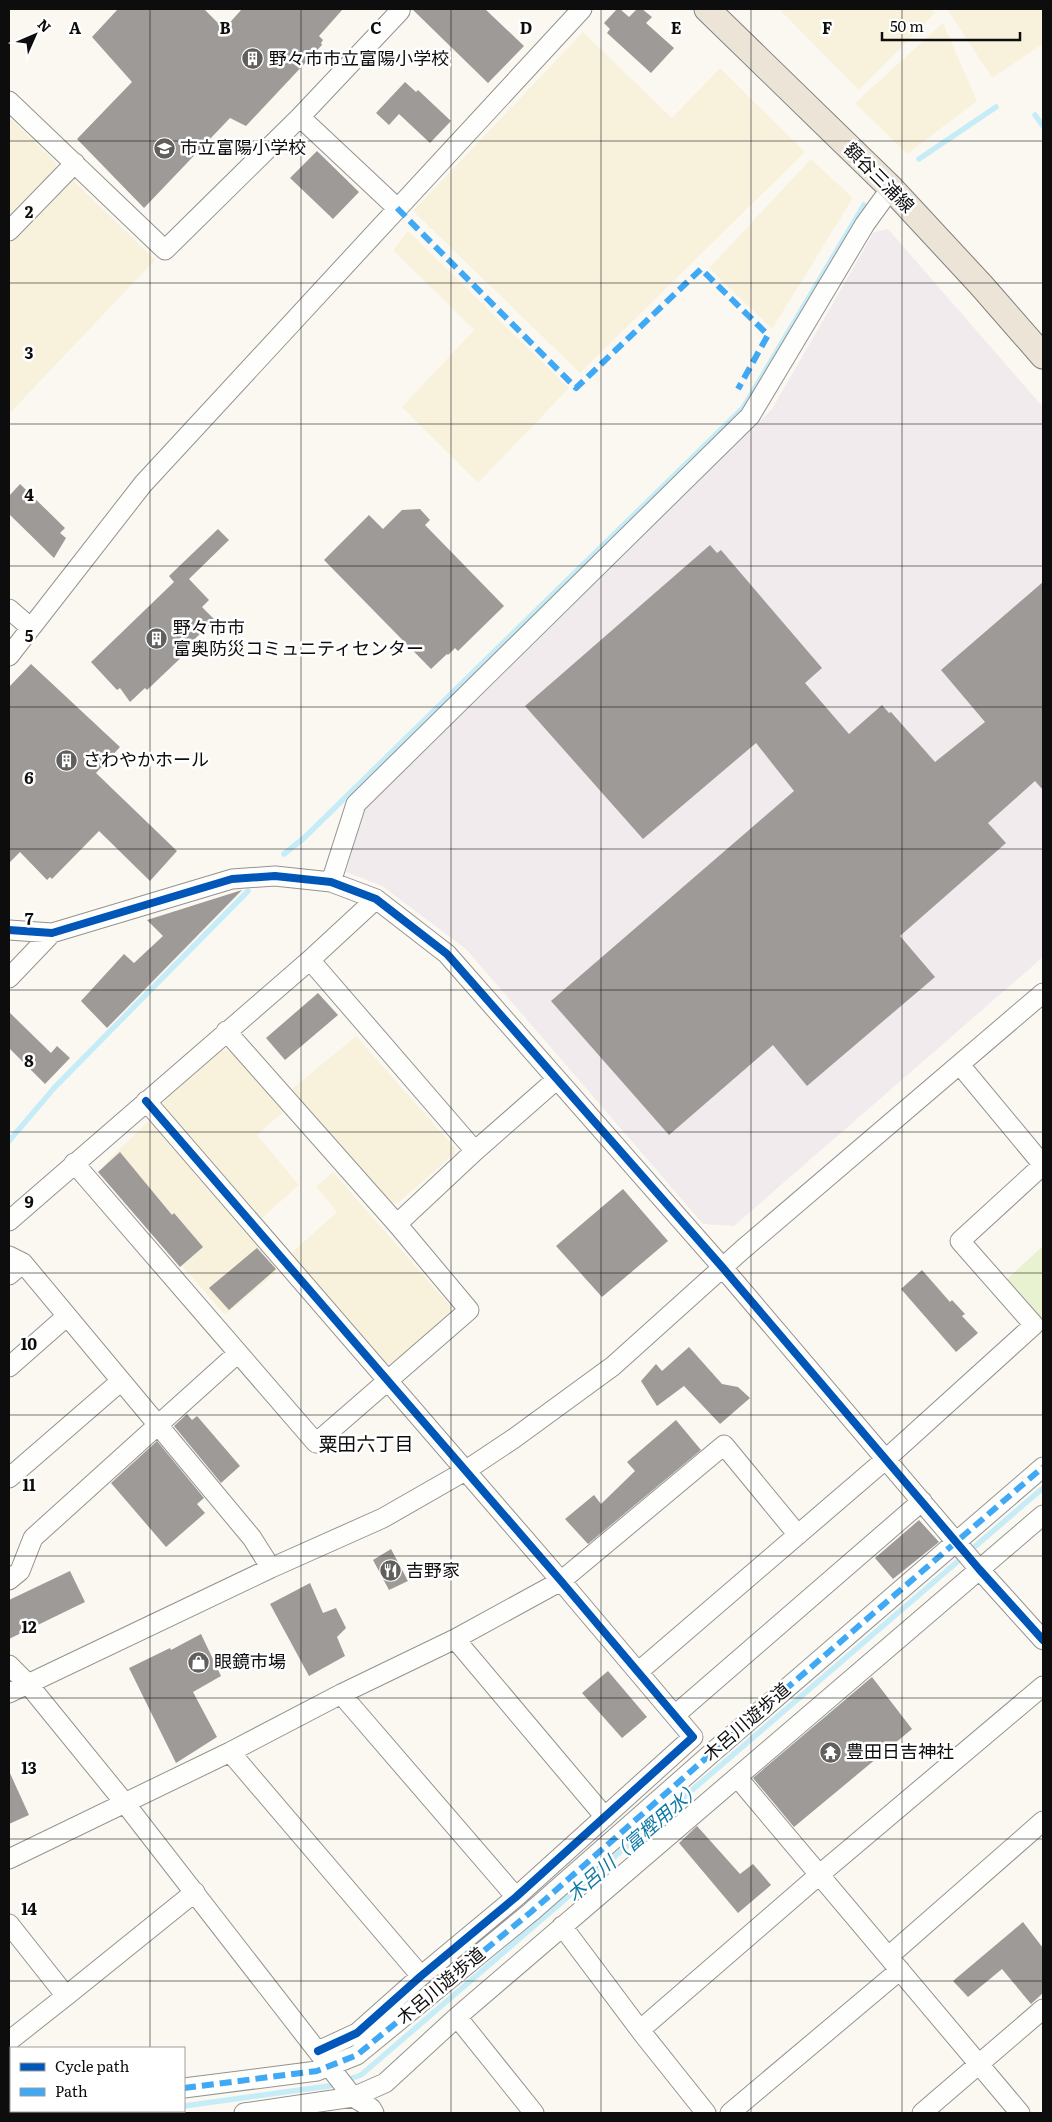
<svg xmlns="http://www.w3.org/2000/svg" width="1052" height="2122" viewBox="0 0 1052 2122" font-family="Literata,'Noto Sans JP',serif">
<rect width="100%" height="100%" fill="#fbf8f1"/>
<path fill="#f2ebee" d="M888 229 1043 407V957L734 1226 703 1224 466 949 382 886 346 872 364 811 772 409 874 232Z"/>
<path fill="#f8f2dd" d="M779 9H932L935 13 859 90Z
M947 9H1043V44L992 78Z
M943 23 977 101 907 154 855 103Z
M583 32 672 118 720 68 805 152 580 373 413 211Z
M9 117 56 163 58 174 9 223Z
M811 159 853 198 772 329 709 268Z
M69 176 155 260 9 414V244Z
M408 231 569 388 478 483 402 407 474 330 393 250Z
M356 1036 455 1148 454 1154 398 1203H389L292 1089Z
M221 1049 232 1052 283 1112 257 1135 299 1185 262 1218 163 1107 165 1097Z
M149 1121 156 1126 279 1270 225 1315 100 1172 111 1157Z
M333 1172 451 1307 449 1317 397 1362 385 1363 291 1253 337 1212 316 1187Z"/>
<path fill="#e8f1d0" d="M1043 1246V1323L1006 1280Z"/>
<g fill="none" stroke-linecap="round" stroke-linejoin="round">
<path stroke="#c6edf7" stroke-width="5.5" d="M1035 115 1043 126
M919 159 996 107
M284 854 304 838 743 408 864 205
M9 1141 55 1087 248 891
M184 2106 329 2086 361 2075 1043 1488
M111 2113 136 2111"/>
</g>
<path fill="#9e9a97" d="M118 9H204L224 29 242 9H343L319 36 323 40 321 43 322 45 246 126 230 118 144 208 77 139 132 82 92 37Z
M412 9H485L524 46 488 83Z
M617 9H620L629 17 637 9H642L652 17 646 23 674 48 651 73 607 33 610 29 604 23Z
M405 82 416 92 418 90 451 121 430 143 399 114 389 125 376 113Z
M317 151 359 192 333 219 290 178Z
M20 484 65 528 60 533 66 538 54 558 9 514V496Z
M420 509 430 520 425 525 504 606 458 651 455 648 448 655 447 654 431 669 324 560 369 515 383 529 402 510Z
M218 529 229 540 189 579 209 600 202 607 215 620 185 648 188 651 147 690 145 688 130 702 120 688 117 690 91 662 174 582 169 576Z
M710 545 717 553 721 550 822 668 805 683 849 734 882 705 889 713 891 712 935 762 985 722 941 670 1043 582V790L1035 781 988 823 1006 843 900 936 935 977 807 1086 773 1045 669 1135 551 1001 794 791 756 743 643 839 525 706Z
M31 664 120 747 96 773 177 851 150 881 99 831 52 879 50 877 47 880 20 852 9 863V687Z
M242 890 107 1028 81 1001 124 954 134 963 163 936 147 920Z
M318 993 338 1015 285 1060 266 1038Z
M9 1012 51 1053 57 1046 70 1058 45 1084 9 1048Z
M120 1152 172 1215 174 1213 203 1247 180 1267 98 1172Z
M623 1189 668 1241 602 1297 556 1246Z
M257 1248 276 1269 229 1310 209 1288Z
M922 1270 950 1302 952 1300 965 1314 962 1316 978 1333 956 1352 901 1289Z
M689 1347 722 1384 738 1387 750 1398 720 1424 684 1386 657 1406 641 1381 656 1364 662 1371Z
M187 1414 192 1420 197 1416 240 1466 221 1483 174 1426Z
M676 1420 701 1450 588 1544 565 1519 594 1495 601 1504 635 1471 627 1462Z
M157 1441 204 1498 197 1504 205 1513 166 1547 111 1483Z
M919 1520 939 1542 893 1579 875 1558Z
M391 1549 408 1581 389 1590 373 1560Z
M70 1571 85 1602 9 1639V1600Z
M310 1583 323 1613 336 1608 346 1628 337 1637 345 1656 309 1676 270 1604Z
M201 1634 221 1676 193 1692 217 1737 176 1763 129 1668 170 1648 171 1650Z
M608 1671 647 1717 622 1738 582 1693Z
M872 1677 912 1729 794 1827 753 1778Z
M9 1771 29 1815 9 1824Z
M697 1826 740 1874 753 1864 771 1885 738 1913 679 1843Z
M1023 1922 1043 1948V1993L1031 2004 1002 1969 968 1997 953 1981Z"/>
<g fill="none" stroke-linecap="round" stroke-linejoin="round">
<defs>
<path id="minor" d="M9 101 165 250 300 117 400 11 399 9
M300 117 397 208
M9 231 75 163
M9 609 31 628
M9 656 143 484 582 9
M331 882 356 804 750 416 865 224 891 188
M9 930 52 933 232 879 275 876 331 882 376 899 447 954 723 1268 979 1569 1043 1640
M310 960 475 1151
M9 978 52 933
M960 1065 1043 1165
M146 1101 561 1581 693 1737 516 1897 421 1976 357 2033 318 2051
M74 1163 316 1443 469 1310 397 1224 226 1031
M9 1221 310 960 376 899
M397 1224 475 1151 557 1079
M9 1256 23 1263 158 1425 33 1538 20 1571 9 1580
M9 1275 23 1263
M238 1353 158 1425 252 1538 271 1568
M9 1367 67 1316
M9 1478 121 1381
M455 1639 605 1817
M9 1665 28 1684 124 1802 353 2097 371 2108 374 2113
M638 1672 886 1459 1034 1325 960 1241 1043 1165
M9 1693 271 1568 383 1518 465 1471 513 1439 613 1366 742 1250 1043 993
M341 1694 516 1897
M675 1715 922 1501
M230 1752 421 1976
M737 1777 1020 2113
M9 1859 230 1752 341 1694 455 1639 561 1581 724 1445 798 1535
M9 1924 66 1996 9 2041
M562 1926 643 2034 706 2113
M889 1956 1043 1821
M66 1996 195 1892
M640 2030 819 1875 1043 1686
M184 2088 317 2071 357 2055 531 1912 714 1751 1043 1467
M9 2110H11
M244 2113 353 2097 385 2083 457 2017
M534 2113 457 2017 1043 1515
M730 2113 900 1970
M922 2113 1043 2009"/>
<path id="major" d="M707 9 891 188 981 285 1043 356"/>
</defs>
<use href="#minor" stroke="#949390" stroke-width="21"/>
<use href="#major" stroke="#81807d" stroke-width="27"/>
<use href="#minor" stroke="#fefefd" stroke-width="19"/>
<use href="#major" stroke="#ede4d8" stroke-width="25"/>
<path stroke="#3fa9f5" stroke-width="6" stroke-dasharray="12 6" stroke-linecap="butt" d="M397 208 576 388 701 269 768 335 738 389
M184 2088 317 2071 357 2055 531 1912 714 1751 1043 1467
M9 2110H11"/>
<defs>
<path id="cycleway" d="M9 930 52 933 232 879 275 876 331 882 376 899 447 954 723 1268 979 1569 1043 1640
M146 1101 561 1581 693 1737 516 1897 421 1976 357 2033 318 2051"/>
</defs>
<use href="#cycleway" stroke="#fff" stroke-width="11"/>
<use href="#cycleway" stroke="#0057b8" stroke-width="8"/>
</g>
<path fill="none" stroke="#0d0d0d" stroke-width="1" stroke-opacity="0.55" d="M150 9V2048M301 9V2113M451 9V2113M601 9V2113M751 9V2113M902 9V2113M9 141H1043M9 283H1043M9 424H1043M9 566H1043M9 707H1043M9 849H1043M9 990H1043M9 1132H1043M9 1273H1043M9 1415H1043M9 1556H1043M9 1698H1043M9 1839H1043M9 1981H1043M150 2111V2113"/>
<defs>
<symbol id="building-disc" viewBox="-11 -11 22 22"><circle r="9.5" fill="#605f5d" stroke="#fff"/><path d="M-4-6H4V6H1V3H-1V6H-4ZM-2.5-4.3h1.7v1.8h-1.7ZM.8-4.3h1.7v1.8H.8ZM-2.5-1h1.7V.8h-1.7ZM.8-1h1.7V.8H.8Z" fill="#fff"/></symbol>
<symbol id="school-disc" viewBox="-11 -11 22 22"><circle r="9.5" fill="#605f5d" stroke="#fff"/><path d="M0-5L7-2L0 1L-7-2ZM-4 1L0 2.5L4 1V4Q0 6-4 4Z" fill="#fff"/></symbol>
<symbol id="restaurant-disc" viewBox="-11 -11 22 22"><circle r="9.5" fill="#605f5d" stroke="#fff"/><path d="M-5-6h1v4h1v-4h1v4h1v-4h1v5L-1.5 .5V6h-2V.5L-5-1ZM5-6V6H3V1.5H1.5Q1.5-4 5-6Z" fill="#fff"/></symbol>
<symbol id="shop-disc" viewBox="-11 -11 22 22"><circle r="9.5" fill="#605f5d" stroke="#fff"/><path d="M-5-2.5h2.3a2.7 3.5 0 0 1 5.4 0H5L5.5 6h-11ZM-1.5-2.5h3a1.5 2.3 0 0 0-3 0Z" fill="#fff"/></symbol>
<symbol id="temple-disc" viewBox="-11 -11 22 22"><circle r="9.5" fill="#605f5d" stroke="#fff"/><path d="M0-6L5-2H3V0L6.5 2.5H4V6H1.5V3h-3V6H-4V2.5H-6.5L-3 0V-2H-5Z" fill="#fff"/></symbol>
</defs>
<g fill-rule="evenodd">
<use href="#building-disc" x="240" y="46" width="25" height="25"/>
<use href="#school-disc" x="152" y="136" width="25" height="25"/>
<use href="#building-disc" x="144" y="626" width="25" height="25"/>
<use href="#building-disc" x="54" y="748" width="25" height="25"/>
<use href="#restaurant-disc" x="378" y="1558" width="25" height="25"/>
<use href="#shop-disc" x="186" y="1650" width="25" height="25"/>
<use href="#temple-disc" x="818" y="1740" width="25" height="25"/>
</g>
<g text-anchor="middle" stroke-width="5" stroke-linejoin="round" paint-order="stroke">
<g font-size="18" fill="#0d0d0d" stroke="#fff" text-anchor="start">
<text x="269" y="65">野々市市立富陽小学校</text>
<text x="180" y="154">市立富陽小学校</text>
<text x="173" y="634">野々市市<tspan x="173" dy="21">富奥防災コミュニティセンター</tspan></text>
<text x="83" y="766">さわやかホール</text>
<text x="406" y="1577">吉野家</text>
<text x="214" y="1668">眼鏡市場</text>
<text x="846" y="1758">豊田日吉神社</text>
</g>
<g font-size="18" fill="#0d0d0d" stroke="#fff">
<text transform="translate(879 178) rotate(45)" y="6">額谷三浦線</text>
<text transform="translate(747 1722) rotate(-41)" y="6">木呂川遊歩道</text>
<text transform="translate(441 1986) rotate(-40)" y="6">木呂川遊歩道</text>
</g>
<g font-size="19" fill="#0d0d0d" stroke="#fff">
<text x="366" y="1451">粟田六丁目</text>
</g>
<g font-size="19" font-style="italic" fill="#1079a5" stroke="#fff">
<text transform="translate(634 1841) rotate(-41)" y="7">木呂川（富樫用水）</text>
</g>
</g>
<g font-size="16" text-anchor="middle" font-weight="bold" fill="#0d0d0d" stroke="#fff" stroke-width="5" stroke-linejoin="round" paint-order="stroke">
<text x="75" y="34">A</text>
<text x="225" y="34">B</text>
<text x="376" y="34">C</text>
<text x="526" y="34">D</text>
<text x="676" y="34">E</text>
<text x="827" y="34">F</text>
<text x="29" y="218">2</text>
<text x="29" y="359">3</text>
<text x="29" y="501">4</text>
<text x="29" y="642">5</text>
<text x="29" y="784">6</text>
<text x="29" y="925">7</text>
<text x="29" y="1067">8</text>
<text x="29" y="1208">9</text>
<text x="29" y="1350">10</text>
<text x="29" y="1491">11</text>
<text x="29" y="1633">12</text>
<text x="29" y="1774">13</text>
<text x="29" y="1915">14</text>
</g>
<rect width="1052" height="2122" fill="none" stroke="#0d0d0d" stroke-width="20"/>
<rect x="10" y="2047" width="175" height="65" fill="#ffffff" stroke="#9e9e9e"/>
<rect x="20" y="2063" width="25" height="8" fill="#0057b8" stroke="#9e9e9e"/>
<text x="55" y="2072" font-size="15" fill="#0d0d0d">Cycle path</text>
<rect x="20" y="2088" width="25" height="8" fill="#3fa9f5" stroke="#9e9e9e"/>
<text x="55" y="2097" font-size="15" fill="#0d0d0d">Path</text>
<g transform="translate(35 35) rotate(45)" stroke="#ffffff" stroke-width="4" paint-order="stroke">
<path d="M0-4L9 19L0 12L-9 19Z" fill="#0d0d0d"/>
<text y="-8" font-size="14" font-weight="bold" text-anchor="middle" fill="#0d0d0d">N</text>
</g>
<path d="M882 32v8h138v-8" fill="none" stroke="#0d0d0d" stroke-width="2.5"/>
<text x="890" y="32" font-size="15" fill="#0d0d0d" stroke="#ffffff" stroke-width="4" paint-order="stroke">50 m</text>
</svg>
